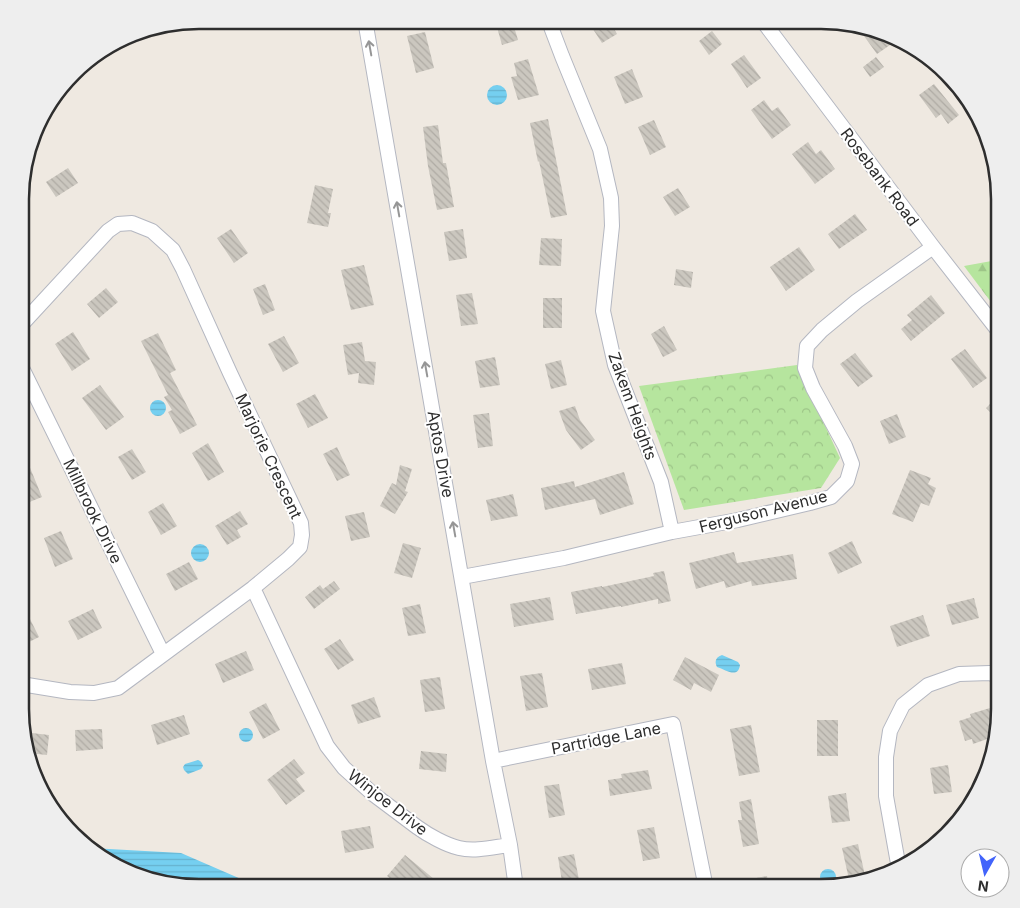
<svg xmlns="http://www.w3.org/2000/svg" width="1020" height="908" viewBox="0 0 1020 908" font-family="Inter,sans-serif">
<defs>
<pattern id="forest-firs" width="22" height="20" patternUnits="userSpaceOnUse" patternTransform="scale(1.25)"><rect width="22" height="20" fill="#b6e59e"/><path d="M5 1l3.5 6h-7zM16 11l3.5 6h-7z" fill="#9dc588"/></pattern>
<pattern id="park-crowns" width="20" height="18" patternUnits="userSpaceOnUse" patternTransform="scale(1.25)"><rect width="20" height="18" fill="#b6e59e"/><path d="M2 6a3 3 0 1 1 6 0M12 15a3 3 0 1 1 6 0" fill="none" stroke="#9dc588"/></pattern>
<pattern id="water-rules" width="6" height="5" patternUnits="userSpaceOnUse" patternTransform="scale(1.25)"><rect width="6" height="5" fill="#75cff0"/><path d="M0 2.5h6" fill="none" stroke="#66b2ce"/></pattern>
<pattern id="building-back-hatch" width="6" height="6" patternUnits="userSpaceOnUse" patternTransform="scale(1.25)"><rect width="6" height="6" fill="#cbc7bf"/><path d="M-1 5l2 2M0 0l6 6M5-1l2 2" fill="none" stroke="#afaba4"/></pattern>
</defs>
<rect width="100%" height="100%" fill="#efe9e1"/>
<path fill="url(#forest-firs)" d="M1000 257V314L964 266 997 260Z"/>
<path fill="url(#park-crowns)" d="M797 365 840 458 821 488 684 510 639 386Z"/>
<path fill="url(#water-rules)" d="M487 95a10 10 0 1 1 20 0a10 10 0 1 1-20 0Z
M150 408a8 8 0 1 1 16 0a8 8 0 1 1-16 0Z
M191 553a9 9 0 1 1 18 0a9 9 0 1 1-18 0Z
M722 655 738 662 740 665C738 679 726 670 717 667 714 661 716 657 722 655Z
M239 735a7 7 0 1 1 14 0a7 7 0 1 1-14 0Z
M198 760C201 761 202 763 203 766L201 769 188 774 184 770 183 767 185 764Z
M91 848 181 853 262 888H199L120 870Z
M820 877a8 8 0 1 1 16 0a8 8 0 1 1-16 0Z"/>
<path fill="url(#building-back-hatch)" d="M495 20H512L518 40 502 45Z
M587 20H609L617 34 602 43Z
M712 31 722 44 709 55 699 41Z
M871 31 893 36 887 40 890 45 877 54 864 36Z
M425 32 434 68 416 73 407 36Z
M744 55 761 78 747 88 731 64Z
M876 57 884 67 870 77 863 67Z
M528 59 539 95 518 100 511 77 517 76 514 63Z
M632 69 643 97 625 104 614 77Z
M934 84 959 115 948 124 941 114 936 118 919 95Z
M764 100 772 111 778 107 791 125 772 139 751 110Z
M548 119 567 215 551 218 539 161 538 162 530 123Z
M654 120 666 147 650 155 638 127Z
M438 125 443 163H446L454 207 437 210 428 166 423 127Z
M808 142 816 154 821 150 835 169 815 184 792 154Z
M68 168 78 183 56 197 46 182Z
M315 185 333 189 328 213H331L328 227 307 223Z
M678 188 690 207 675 216 663 197Z
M855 214 867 230 839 249 828 234Z
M231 229 248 253 234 263 217 238Z
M463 229 467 258 449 261 444 232Z
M541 238 562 239 561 266 539 265Z
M799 247 815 270 786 291 770 267Z
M364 265 374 305 351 310 341 270Z
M676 269 693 272 691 288 674 285Z
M265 284 275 310 263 315 253 289Z
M106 288 118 302 99 318 87 304Z
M472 293 478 324 461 326 456 295Z
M931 295 945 313 911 341 901 329 912 320 907 315Z
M543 298H562V328H543Z
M664 326 677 350 663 357 651 334Z
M73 332 90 359 72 371 55 344Z
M158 333 176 370 170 373 197 425 180 434 168 412 172 410 164 397 168 395 141 341Z
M284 336 299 363 283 372 268 344Z
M362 342 365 361 376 362 374 385 358 383 359 373 348 375 343 345Z
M965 349 987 378 973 388 951 359Z
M855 353 873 376 858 387 840 364Z
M495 357 500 385 480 388 475 361Z
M561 360 567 385 551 389 545 364Z
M100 385 124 417 106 430 82 398Z
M315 394 328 418 308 428 296 404Z
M1000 394V422L986 408Z
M575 406 580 420 595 440 581 450 566 430 559 411Z
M489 413 493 446 478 448 473 415Z
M897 414 906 437 889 444 880 421Z
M208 443 224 472 208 481 192 453Z
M337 447 350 475 337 481 323 454Z
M22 448 42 497 22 505Z
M132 449 146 472 132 480 118 457Z
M400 465 412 469 405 491 408 492 395 514 380 506 392 483 396 485Z
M910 470 931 478 928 484 936 488 929 506 921 503 913 522 892 514Z
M624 472 634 504 600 515 595 499 545 510 541 488 574 481 575 487Z
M513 494 518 516 491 521 486 500Z
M163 503 177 526 161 535 148 512Z
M240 511 248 524 237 530 241 537 227 545 215 526Z
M364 512 370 537 351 541 345 516Z
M61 531 73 559 55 567 44 538Z
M852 541 862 563 838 574 828 553Z
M403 543 421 548 412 578 394 573Z
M734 552 737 563 793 554 797 579 752 586 751 581 726 588 724 581 696 589 689 563Z
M189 562 198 579 175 591 166 574Z
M664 571 671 601 658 604V599L621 607V606L576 614 571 592 602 586V587L654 576 653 573Z
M334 581 340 589 314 609 305 597 320 585 323 589Z
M550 597 554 620 514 627 510 604Z
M974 598 979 618 952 625 946 605Z
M420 604 426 633 408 636 402 608Z
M93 609 102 628 78 640 68 621Z
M923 615 930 636 897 647 890 626Z
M30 619 39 637 21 646V624Z
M340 639 354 660 338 670 324 649Z
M246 651 254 670 223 683 215 664Z
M685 657 719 675 711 692 694 683 691 690 673 680Z
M622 663 626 684 592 690 588 669Z
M542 673 548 707 526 711 520 676Z
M440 677 445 709 425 712 420 680Z
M374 697 381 717 358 724 351 705Z
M266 703 280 730 263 739 249 712Z
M1000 705V709L993 737 973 744 972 739 965 741 959 721 971 717 970 714Z
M184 715 190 734 157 745 151 725Z
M817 720H838V756H817Z
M751 725 760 772 739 776 730 729Z
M102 729 103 749 76 751 75 730Z
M23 732 49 735 47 755 28 753Z
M421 751 447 754 446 772 419 769Z
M294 759 305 773 296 779 305 791 286 805 267 780Z
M948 765 952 792 934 794 930 768Z
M648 770 652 789 610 796 608 780 622 778 621 774Z
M559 784 565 815 549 818 544 786Z
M846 793 850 821 832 823 828 796Z
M751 799 759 844 743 847 738 820H742L739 802Z
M370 826 374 848 345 853 341 831Z
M654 827 660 858 643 861 637 830Z
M858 844 866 880 850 884 842 848Z
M574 854 580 885 563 888 558 857Z
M405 855 434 879 427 888H402L387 876Z
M767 876 769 888H732L731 883Z"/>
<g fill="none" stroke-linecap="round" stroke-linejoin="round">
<defs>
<path id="minor" d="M365 20 493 761 510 845 516 888
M551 20V27L562 56 600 149 611 198 612 226 603 311 615 365 661 482 672 532
M762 20 933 247 1000 333
M22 368 163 654
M462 577 564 558 672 532 738 520 810 503 831 497 847 481 852 464 845 446 813 388 805 368 807 346 822 330 857 301 933 247
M253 588 327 746 344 768 373 794 417 827C428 835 446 845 459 848 475 852 494 847 510 845
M21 684 70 692 94 693 118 688 253 588 288 559 300 547 302 535 301 523 230 373 183 269 173 250 152 231 132 223 118 224 108 231 23 323
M493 761 673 724 706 888
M899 869 886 796V757L890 731 903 705 928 685 959 674 990 673 1000 677"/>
</defs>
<use href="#minor" stroke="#b4b7c1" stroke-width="16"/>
<use href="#minor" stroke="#fff" stroke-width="14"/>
</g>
<defs><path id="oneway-shaft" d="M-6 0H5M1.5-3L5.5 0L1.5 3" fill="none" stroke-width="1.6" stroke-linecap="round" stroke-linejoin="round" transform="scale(1.25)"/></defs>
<g stroke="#969696">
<use href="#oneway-shaft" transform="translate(370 48) rotate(-100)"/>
<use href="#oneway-shaft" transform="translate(398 209) rotate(-100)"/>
<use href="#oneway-shaft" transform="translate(426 369) rotate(-100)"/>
<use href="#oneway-shaft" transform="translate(454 529) rotate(-100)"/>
</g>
<g text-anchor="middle" stroke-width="4" stroke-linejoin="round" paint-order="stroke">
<g font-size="16" fill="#2e2e2e" stroke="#fff">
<text transform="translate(880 177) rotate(53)" y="6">Rosebank Road</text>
<text transform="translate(633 406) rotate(70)" y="6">Zakem Heights</text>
<text transform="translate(441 454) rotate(80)" y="6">Aptos Drive</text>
<text transform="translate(269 456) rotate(65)" y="6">Marjorie Crescent</text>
<text transform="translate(93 511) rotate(64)" y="6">Millbrook Drive</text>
<text transform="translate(763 511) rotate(-14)" y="6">Ferguson Avenue</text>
<text transform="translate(606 738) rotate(-11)" y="6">Partridge Lane</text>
<text transform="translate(388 802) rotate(38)" y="6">Winjoe Drive</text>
</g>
</g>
<path d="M0 0H1020V908H0ZM199 29H821A170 170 0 0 1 991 199V709A170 170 0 0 1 821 879H199A170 170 0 0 1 29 709V199A170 170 0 0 1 199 29Z" fill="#eee" fill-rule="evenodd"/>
<path fill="none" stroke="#2e2e2e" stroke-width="2.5" d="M199 29H821A170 170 0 0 1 991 199V709A170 170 0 0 1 821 879H199A170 170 0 0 1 29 709V199A170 170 0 0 1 199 29Z"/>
<g transform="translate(985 873) rotate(188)"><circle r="24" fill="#ffffff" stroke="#ababab"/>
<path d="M0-4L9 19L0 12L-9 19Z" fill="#4264fb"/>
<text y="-8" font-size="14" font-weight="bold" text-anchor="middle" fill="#2e2e2e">N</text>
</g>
</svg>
